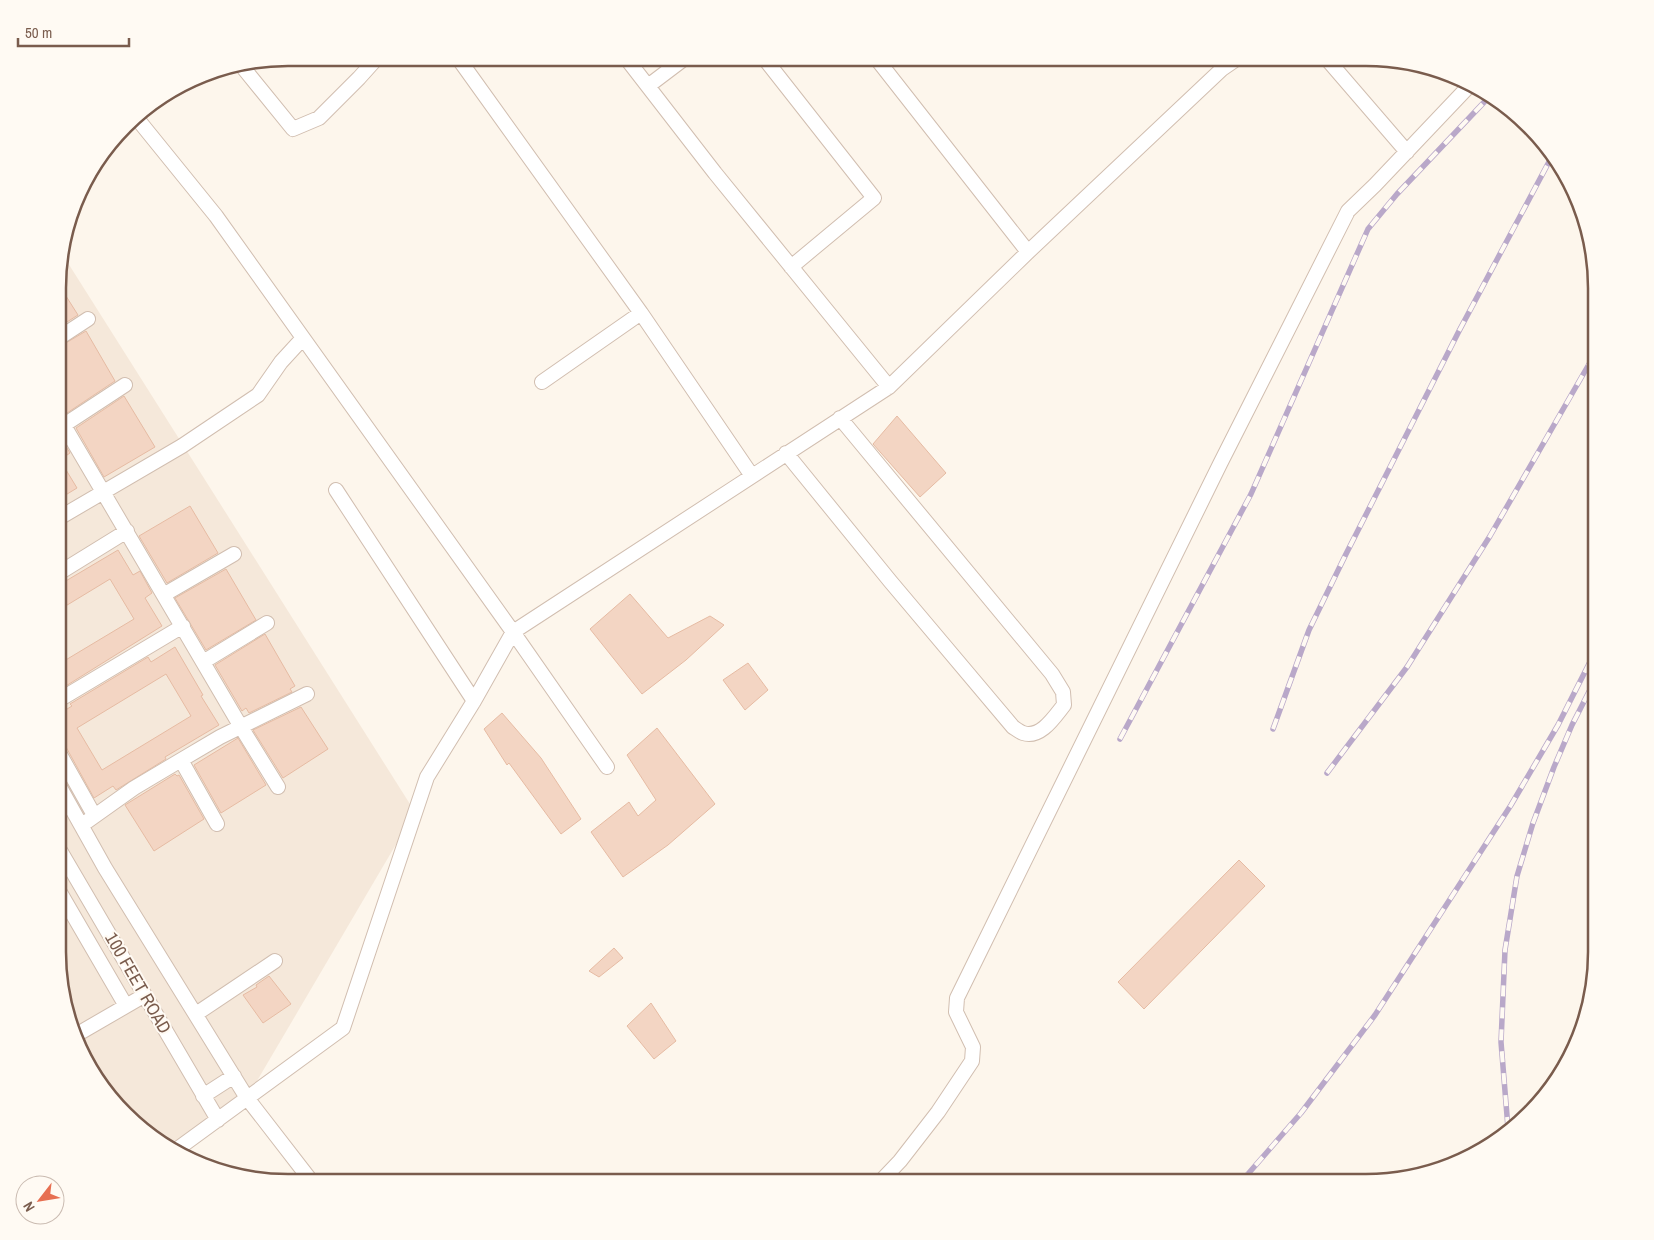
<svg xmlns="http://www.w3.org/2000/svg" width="1654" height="1240" viewBox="0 0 1654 1240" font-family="'Archivo Narrow',sans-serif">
<rect width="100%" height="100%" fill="#fdf6ec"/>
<path fill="#f5e8da" d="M61 252 415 812 247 1098 169 1146 136 1126 81 1054 58 968 60 257Z"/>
<path fill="#f3d5c3" stroke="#e6bba3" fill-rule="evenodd" d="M59 285 78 315 59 327Z
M86 331 115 381 67 413 59 408V347Z
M124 396 155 447 104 477 76 428Z
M897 416 946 473 920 497 873 444Z
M59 435 70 453 60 460 77 488 59 499Z
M190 506 218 553 167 583 139 536Z
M118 550 133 575 140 571 152 593 145 598 162 626 61 689 59 684V664L134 619 110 579 59 610V585Z
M226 569 256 620 206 650 175 598Z
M630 594 668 638 710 616 724 625 686 660 642 694 590 629Z
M265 634 295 686 290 689 292 692 249 713 246 708 242 711 215 665Z
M175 647 203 695 201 696 219 725 165 757 166 759 116 790 113 786 94 798 66 747 58 737 59 714 72 706 70 704 148 657 151 662ZM166 674 191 716 102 770 77 728Z
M748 663 768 690 745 710 723 680Z
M301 707 328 749 283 778 253 730Z
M502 713 541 758 581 819 561 834 509 763 507 765 484 729Z
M657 728 715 804 668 845 623 877 591 832 629 802 638 816 656 800 627 755Z
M238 738 266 785 221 813 194 765Z
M175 774 177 776 179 775 204 819 154 851 125 805Z
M1239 860 1265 886 1144 1009 1118 982Z
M614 948 623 958 599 977 589 971Z
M269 976 291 1004 263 1023 243 995 257 987 256 985Z
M651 1003 676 1041 654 1059 627 1026Z"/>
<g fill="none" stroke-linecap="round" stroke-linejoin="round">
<defs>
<path id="minor" d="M458 58 641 313 752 476
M626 58 715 173 889 387
M764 58 874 198 791 267
M876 58 1028 252
M1326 58 1407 152
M241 65 293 129 319 118 359 78 377 58
M648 86 685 58
M135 116 216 216 513 632 607 767
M59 338 88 319
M542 382 641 313
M59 417 241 727 278 787
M64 425 125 385
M786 453 890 581 1013 727C1016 729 1020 732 1023 733 1041 739 1055 716 1064 705L1063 692 1052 674 840 418
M336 490 474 701
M59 518 182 446 258 395 281 362 303 338
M59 573 127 531
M165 594 234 554
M203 662 267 623
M59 700 183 626
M58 751 94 815
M181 760 217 824
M58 784 105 868 247 1098 312 1182
M82 825 134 788 181 760 220 737 307 694
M58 847 218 1120
M58 889 126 1006
M196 1014 275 961
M76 1035 145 995
M203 1096 234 1076
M176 1150 343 1028 427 777 474 701 513 632 889 387 1028 252 1222 69 1238 58
M880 1182 900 1161 938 1112 972 1061 973 1047 956 1012 957 998 1220 464 1348 211 1375 185 1470 85"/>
</defs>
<use href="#minor" stroke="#d1beb0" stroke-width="16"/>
<use href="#minor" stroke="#fff" stroke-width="14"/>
<defs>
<path id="rail" d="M1273 729 1309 630 1346 554 1459 331 1551 158
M1120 739 1251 494 1368 229 1397 194 1489 97
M1327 773 1407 667 1490 536 1596 352
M1508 1128 1501 1042 1505 950 1517 876 1533 823 1554 767 1572 725 1596 678
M1241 1182 1301 1113 1375 1015 1511 805 1558 725 1596 650"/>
</defs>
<use href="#rail" stroke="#b9a8c9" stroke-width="5.5"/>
<use href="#rail" stroke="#fffaf3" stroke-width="4" stroke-dasharray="11" stroke-linecap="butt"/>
</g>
<g text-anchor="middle" stroke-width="4" stroke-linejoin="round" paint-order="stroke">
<g font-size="18" fill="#7a5c4d" stroke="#fffaf3">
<text transform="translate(138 983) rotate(60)" y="6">100 FEET ROAD</text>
</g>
</g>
<path d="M0 0H1654V1240H0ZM288 66H1366A222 222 0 0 1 1588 288V952A222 222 0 0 1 1366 1174H288A222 222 0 0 1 66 952V288A222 222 0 0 1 288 66Z" fill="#fffaf3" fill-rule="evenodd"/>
<path fill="none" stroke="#7a5c4d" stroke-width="2.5" d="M288 66H1366A222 222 0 0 1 1588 288V952A222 222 0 0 1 1366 1174H288A222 222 0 0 1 66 952V288A222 222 0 0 1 288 66Z"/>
<g transform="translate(40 1200) rotate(239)"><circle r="24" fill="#fffaf3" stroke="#cabbb1"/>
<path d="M0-4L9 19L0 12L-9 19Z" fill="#e76f51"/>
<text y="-8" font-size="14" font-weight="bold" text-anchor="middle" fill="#7a5c4d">N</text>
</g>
<path d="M18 38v8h111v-8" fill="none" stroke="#7a5c4d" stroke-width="2.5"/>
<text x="25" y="38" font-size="15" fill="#7a5c4d" stroke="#fffaf3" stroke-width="4" paint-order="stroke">50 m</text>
</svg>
